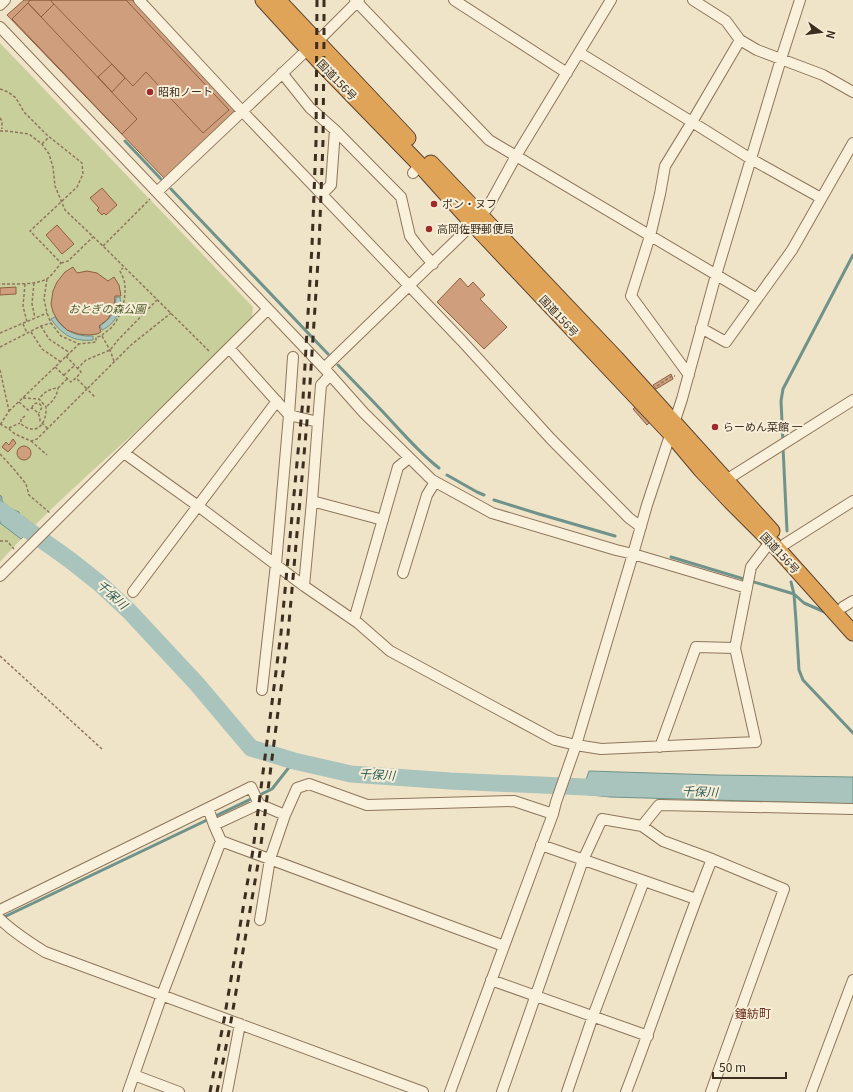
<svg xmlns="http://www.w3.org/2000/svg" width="853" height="1092" viewBox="0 0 853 1092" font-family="Georgia,'Noto Sans JP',serif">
<rect width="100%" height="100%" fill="#f0e4c8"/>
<path fill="#c9cf9b" d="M0 43 253 307 252 317C213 355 174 396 133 434 88 475 41 516 0 562Z"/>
<path fill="#a9c4bc" stroke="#6f938a" d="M116 297H120C123 310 114 325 102 330L100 326C112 317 115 313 116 297Z
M55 317C63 331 77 337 93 336V340C74 342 62 335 51 319Z
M0 495 2 497V501C7 506 12 510 19 512L20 517H24L34 526 21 539 0 523Z
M589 771 715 775 853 777V804L610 797 581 794Z"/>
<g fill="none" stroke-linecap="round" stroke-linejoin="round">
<path stroke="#6f938a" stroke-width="3" d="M125 141 161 179
M171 189 328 354
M338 365C357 385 377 405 395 425 410 441 422 455 439 468
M783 442 781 401 783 389 853 255
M783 447 787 531
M447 475 477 492 484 495
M494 500 539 514 615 536
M671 557 794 594 804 603 827 613
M791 582 794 594 796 621 799 670 803 680 853 733
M2 918 272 789 294 761"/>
<path stroke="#a9c4bc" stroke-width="17" d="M0 510 70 560 99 583 129 611 197 684 251 748 294 761 351 774 450 781 607 788"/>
</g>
<path fill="#cf9f7d" stroke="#8d5f41" d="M24 0H132L234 108 236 111 165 179 7 15Z
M30 0H50L54 4 41 17 28 3Z
M50 0H126L229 110 203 133 146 72 133 86Z
M28 3 137 119 122 134 12 19Z
M112 64 125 78 112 92 98 77Z
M102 188 117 205 106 215 104 213 102 215 97 210 99 208 90 198Z
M57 225 74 244 62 254 46 235Z
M73 267 77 273 87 271 97 273 108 281 114 277 119 285 121 296H115L114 308 108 319 99 326 101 332 97 334 89 335 78 334 67 330 58 321 53 312 51 304 53 291 57 282 65 272Z
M460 278 468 287 473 282 485 295 480 299 507 327 484 349 437 302Z
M16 287V294L0 295V288Z
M671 374 673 379 656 389 653 385Z
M636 406 651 421 647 425 633 409Z
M13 439 16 443 8 452 2 447 6 442 9 445Z
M17 453a7 7 0 1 1 14 0a7 7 0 1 1-14 0Z"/>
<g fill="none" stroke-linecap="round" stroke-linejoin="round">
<defs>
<path id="minor" d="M139 0 242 111 462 341 550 438 629 518 641 527
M355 0 489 140 757 299
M454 0 567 73
M693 0 726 21 740 40 757 50 823 75 853 92
M0 5 5 0
M0 27 324 368 364 413 432 480 492 513 616 550 633 554 747 588
M317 42 359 0
M580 53 692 122 751 159 821 198
M282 73 310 108 335 130
M413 173 420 165
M157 192 308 49
M322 194 331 185 335 130 401 197 410 236 420 249 433 264
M701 328 726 342 792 250 853 143
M229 348 289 415 276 564 262 690
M293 357 289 415 318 422
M324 368 481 216 488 207 516 156 611 0
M689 375 631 296 650 236 660 194 665 166 692 122 740 40
M124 453 198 506 304 586 358 623 390 651 555 740 576 745 601 749 756 742 735 648 751 567 770 542
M726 480 853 400
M312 501 318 422 321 385 330 375
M785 544 853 501
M403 573 427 495 435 482
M0 576 268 309
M304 586 312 501 383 520
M133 592 277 401
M843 607 853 601
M354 620 398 467 409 458
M660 747 696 647 735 648
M208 808 214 825 221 841 504 946
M214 825 259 804
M642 826 659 805 853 809
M541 845 696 899
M0 910 251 787 259 804 285 815
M0 919C13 932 29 942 45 952L423 1092
M260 920 270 859 285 815 297 788 309 784 367 805 514 801 553 814
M491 980 648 1036
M134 1075 179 1092
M128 1092 162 995 221 841
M227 1092 240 1024
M450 1092 553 814 556 802 576 745 633 554 647 505 682 399 716 275 781 59 800 0
M502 1092 583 860 602 819 642 826 663 841 712 859 784 889 711 1092
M567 1092 593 1016 644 881
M626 1092C656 1015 681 936 712 859
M811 1092 853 980"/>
<path id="highway" d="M263 0 317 59 420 165 473 224 670 433 701 470 731 502 777 548 853 633
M278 0 408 138
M431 163 616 358 772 531"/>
</defs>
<use href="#minor" stroke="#8d765c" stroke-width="12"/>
<use href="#highway" stroke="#5b4430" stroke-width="17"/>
<path stroke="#8d765c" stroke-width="1.5" stroke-dasharray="3 2" stroke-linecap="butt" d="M0 89 8 92 16 98 24 112 47 135 82 163 83 174 77 187 30 231 61 263C57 268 53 274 48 278 39 285 12 284 0 284
M0 118 2 121V129
M0 131H7L29 134 42 144 49 154 53 167 55 186 65 210 103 246 210 352
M42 144 49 137
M103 246 150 199
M61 263 68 261 93 237
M47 279 44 299 47 313 51 323 61 336 79 344 96 342V337L102 336C104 332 108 331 111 328 121 317 126 300 125 286 125 281 122 275 120 271L123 268
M34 283 32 304 35 318
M25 284 23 306 27 322
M23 324 27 333
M41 326 49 339 70 353
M31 332 42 349 61 362
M0 333 47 313
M102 336 110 350 114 361
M0 347 41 326 51 323
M66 356 81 372 76 378
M55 367 71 382 76 378 87 389 131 345 171 313
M77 369 86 360 110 350 118 340 157 300
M0 370 9 411 0 425
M64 375 74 366
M657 386 672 376H675
M23 398 39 399
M19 402 28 410 32 408C37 412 40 414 40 421L47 428
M47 406C53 401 57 396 58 388
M32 408C33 404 35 403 39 403L42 407 39 413
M9 411 79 344
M25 416 21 419V424C37 437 47 423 46 407L39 399C44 392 49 389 58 388L67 379
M0 424 9 429 15 434 31 441 37 439 87 389 95 397
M9 428 20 423
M31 441 47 455
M0 454 13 468 26 484 29 495 50 513
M0 541H7L14 549
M0 656 102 749"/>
<use href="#minor" stroke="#faf1dc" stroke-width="10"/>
<use href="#highway" stroke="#e0a458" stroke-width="15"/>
<path stroke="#3d2e20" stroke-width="3" stroke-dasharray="7 7" stroke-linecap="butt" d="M210 1092 224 1020 253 850 281 633 303 399 312 246 316 142 317 0
M217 1092 231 1021 260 852 288 634 309 399 319 246 323 141 324 38V0"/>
</g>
<g fill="#9e2a2b" stroke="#f7eed8" stroke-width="1.5">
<circle cx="150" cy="92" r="4"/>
<circle cx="434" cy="204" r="4"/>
<circle cx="429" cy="229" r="4"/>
<circle cx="715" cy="427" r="4"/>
</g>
<g text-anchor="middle" stroke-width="4" stroke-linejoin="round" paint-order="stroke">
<g font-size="11" fill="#3d2e20" stroke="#f7eed8">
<text transform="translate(337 80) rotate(46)" y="4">国道156号</text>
<text transform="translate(559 316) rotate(47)" y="4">国道156号</text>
<text transform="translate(780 553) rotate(47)" y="4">国道156号</text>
</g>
<g font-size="11" fill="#3d2e20" stroke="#f7eed8" text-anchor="start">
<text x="158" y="96">昭和ノート</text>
<text x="442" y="208">ポン・ヌフ</text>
<text x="437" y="233">高岡佐野郵便局</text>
<text x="723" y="431">らーめん菜館 一</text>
</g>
<g font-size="11" font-style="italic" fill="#4d5a26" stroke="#f7eed8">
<text x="107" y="313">おとぎの森公園</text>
</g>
<g font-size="12" font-style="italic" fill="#2f5d5a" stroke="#f7eed8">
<text transform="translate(112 595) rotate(42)" y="4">千保川</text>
<text transform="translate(377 775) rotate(3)" y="4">千保川</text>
<text transform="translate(700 792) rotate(2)" y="4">千保川</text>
</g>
<g font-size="12" fill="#6b2e1e" stroke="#f7eed8">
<text x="753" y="1018">鐘紡町</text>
</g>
</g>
<g transform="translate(821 32) rotate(104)" stroke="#f7eed8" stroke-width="3" paint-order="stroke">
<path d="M0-3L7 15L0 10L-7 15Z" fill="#3d2e20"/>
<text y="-6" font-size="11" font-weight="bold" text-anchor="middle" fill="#3d2e20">N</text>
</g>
<path d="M713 1072v6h73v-6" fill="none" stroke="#3d2e20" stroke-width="2"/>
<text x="719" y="1072" font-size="12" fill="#3d2e20" stroke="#f7eed8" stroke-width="3" paint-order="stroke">50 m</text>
</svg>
